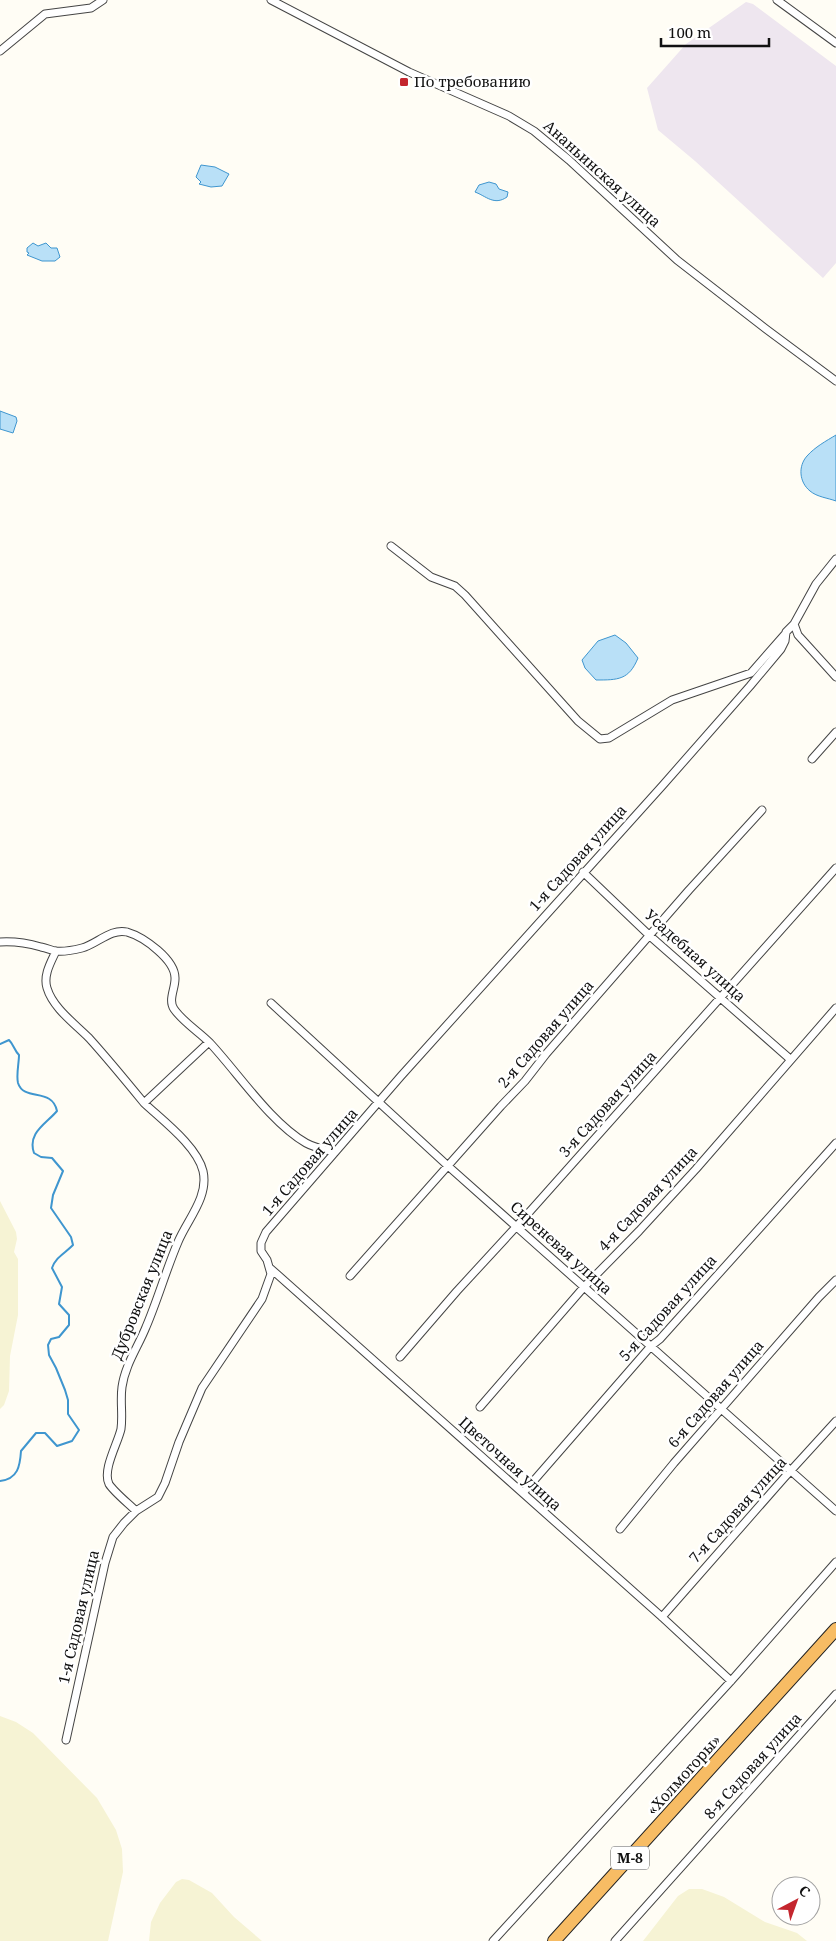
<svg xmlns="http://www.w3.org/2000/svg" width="836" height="1941" viewBox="0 0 836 1941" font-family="'Noto Serif',serif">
<rect width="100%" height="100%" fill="#fffdf5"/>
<path fill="#eee6ef" d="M746 2 753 4 836 66V263L823 278 695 161 658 130 647 88 686 44Z"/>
<path fill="#f6f3d4" d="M0 1201 16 1232 17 1239 14 1252 18 1259V1315L10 1356 9 1391 4 1405 0 1409Z
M0 1716 16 1722 33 1733 97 1798 116 1830 122 1849 123 1872 108 1941H0Z
M182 1879 189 1880 212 1893 234 1917 262 1941H149L151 1922 160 1903 176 1882Z
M689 1889H702L724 1897 765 1922 797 1933 807 1941H643L678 1896Z"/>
<path fill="#b9e0f7" stroke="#3f96cf" d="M201 165 215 167 229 174 222 186 211 187 199 184 201 182 196 177Z
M489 182 496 184 499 189 508 192 507 197C494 206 486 196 475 192L479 185Z
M33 243 38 246 46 243 51 248H57L60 257 55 261H42L27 255 29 253 27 252V248Z
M0 411 16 417 17 421 13 433 0 429Z
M836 435V501C828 498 817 497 810 491 799 482 798 466 807 456 815 447 826 441 836 435Z
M615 635 626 643 638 658C629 680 618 680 596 680L585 668 582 660 598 641Z"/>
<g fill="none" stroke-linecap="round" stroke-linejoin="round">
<path stroke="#3f96cf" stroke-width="2" d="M0 1044 9 1040C14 1045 14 1050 19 1055 19 1063 16 1075 18 1083 24 1102 52 1087 57 1111 46 1124 27 1133 34 1153L41 1157 52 1158 63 1171 53 1195 51 1208 71 1237 73 1245C64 1254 56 1257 52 1268L62 1287 59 1304 69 1315V1325L59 1337 51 1339 48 1345 49 1355 56 1368 65 1390 68 1400V1414L79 1430 72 1441 57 1446 45 1433H36L21 1451C20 1466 18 1479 0 1481"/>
<defs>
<path id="minor" d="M271 0 409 72 509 116 534 131 569 160 677 260 766 329 836 381
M777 0 836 43
M0 51 45 14 91 8 103 0
M391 546 431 577 455 586 465 595 578 721 600 739 609 738 672 700 751 673 786 633
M794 624 798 635 836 677
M812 759 836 732
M583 872 650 936 790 1059
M0 942C15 941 27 943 41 947 46 948 51 950 55 951 63 952 74 950 82 948 97 944 111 928 127 932 144 937 176 960 175 979 175 989 168 1000 174 1009 183 1022 198 1031 210 1043 238 1073 271 1123 306 1143 315 1148 326 1150 335 1152
M56 951C51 962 43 975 47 988 53 1008 74 1023 89 1038 108 1059 126 1081 144 1103L209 1042
M271 1003 448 1166 836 1511
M270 1268 662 1617 731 1681
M350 1276 501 1106 525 1081 546 1054 689 890 762 810
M400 1357 457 1291 516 1227 836 868
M480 1407 584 1287 639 1231 696 1169 836 1008
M523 1493 651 1346 660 1339 836 1143
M136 1511C129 1504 114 1492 109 1484 102 1470 118 1443 121 1429 123 1415 120 1401 122 1387 125 1365 138 1347 146 1327 158 1299 166 1270 178 1242 187 1220 209 1197 203 1171 197 1146 162 1120 144 1103
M620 1529 674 1463 819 1297 836 1280
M662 1617 784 1478 836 1421
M66 1740 105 1563 113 1537 124 1523 136 1511 158 1497 165 1483 179 1442 202 1388 262 1299 271 1274 267 1260 261 1251V1243L266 1232 401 1076 663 785 750 686 781 649 785 641 786 632 794 624 816 584 836 559
M493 1941 731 1681 836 1562
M615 1941 836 1694"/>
<path id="trunk" d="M554 1941 836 1629"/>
</defs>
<use href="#minor" stroke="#444" stroke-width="9"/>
<use href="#trunk" stroke="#222" stroke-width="14"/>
<use href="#minor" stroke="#fff" stroke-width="7"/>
<use href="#trunk" stroke="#f7bc64" stroke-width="12"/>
</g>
<rect fill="#c4262e" stroke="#fff" stroke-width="2" x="399" y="77" width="10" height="10" rx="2.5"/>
<g text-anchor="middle" stroke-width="5" stroke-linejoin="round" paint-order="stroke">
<rect fill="#fff" stroke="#585858" stroke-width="1" x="611" y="1846.5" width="38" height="23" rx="4"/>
<g font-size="14" font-weight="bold" fill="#111">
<text x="630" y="1863">М-8</text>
</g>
<g font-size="15" fill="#111" stroke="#fff" text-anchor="start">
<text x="414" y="87">По требованию</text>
</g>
<g font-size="15" fill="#111" stroke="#fff">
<text transform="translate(602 174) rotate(42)" y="5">Ананьинская улица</text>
<text transform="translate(578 858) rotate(-48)" y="5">1-я Садовая улица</text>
<text transform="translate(695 956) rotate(42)" y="5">Усадебная улица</text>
<text transform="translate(546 1034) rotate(-49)" y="5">2-я Садовая улица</text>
<text transform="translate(608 1104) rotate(-48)" y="5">3-я Садовая улица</text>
<text transform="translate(310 1162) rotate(-49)" y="5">1-я Садовая улица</text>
<text transform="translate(648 1199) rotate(-47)" y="5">4-я Садовая улица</text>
<text transform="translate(561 1248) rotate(42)" y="5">Сиреневая улица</text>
<text transform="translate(142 1295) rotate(-68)" y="5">Дубровская улица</text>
<text transform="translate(668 1308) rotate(-48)" y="5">5-я Садовая улица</text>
<text transform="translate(716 1394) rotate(-49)" y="5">6-я Садовая улица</text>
<text transform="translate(510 1464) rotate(42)" y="5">Цветочная улица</text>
<text transform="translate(738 1510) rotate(-48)" y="5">7-я Садовая улица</text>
<text transform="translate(79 1617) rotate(-77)" y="5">1-я Садовая улица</text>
<text transform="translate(753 1766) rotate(-48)" y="5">8-я Садовая улица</text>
<text transform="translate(684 1775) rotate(-48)" y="5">«Холмогоры»</text>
</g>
</g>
<g transform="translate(796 1901) rotate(41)"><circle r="24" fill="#ffffff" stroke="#a0a0a0"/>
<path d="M0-4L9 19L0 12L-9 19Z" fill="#c4262e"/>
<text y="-8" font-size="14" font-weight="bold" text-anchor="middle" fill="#111111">С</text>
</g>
<path d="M661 38v8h108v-8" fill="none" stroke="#111111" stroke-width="2.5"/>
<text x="668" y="38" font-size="15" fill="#111111" stroke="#ffffff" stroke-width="4" paint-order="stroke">100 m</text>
</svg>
